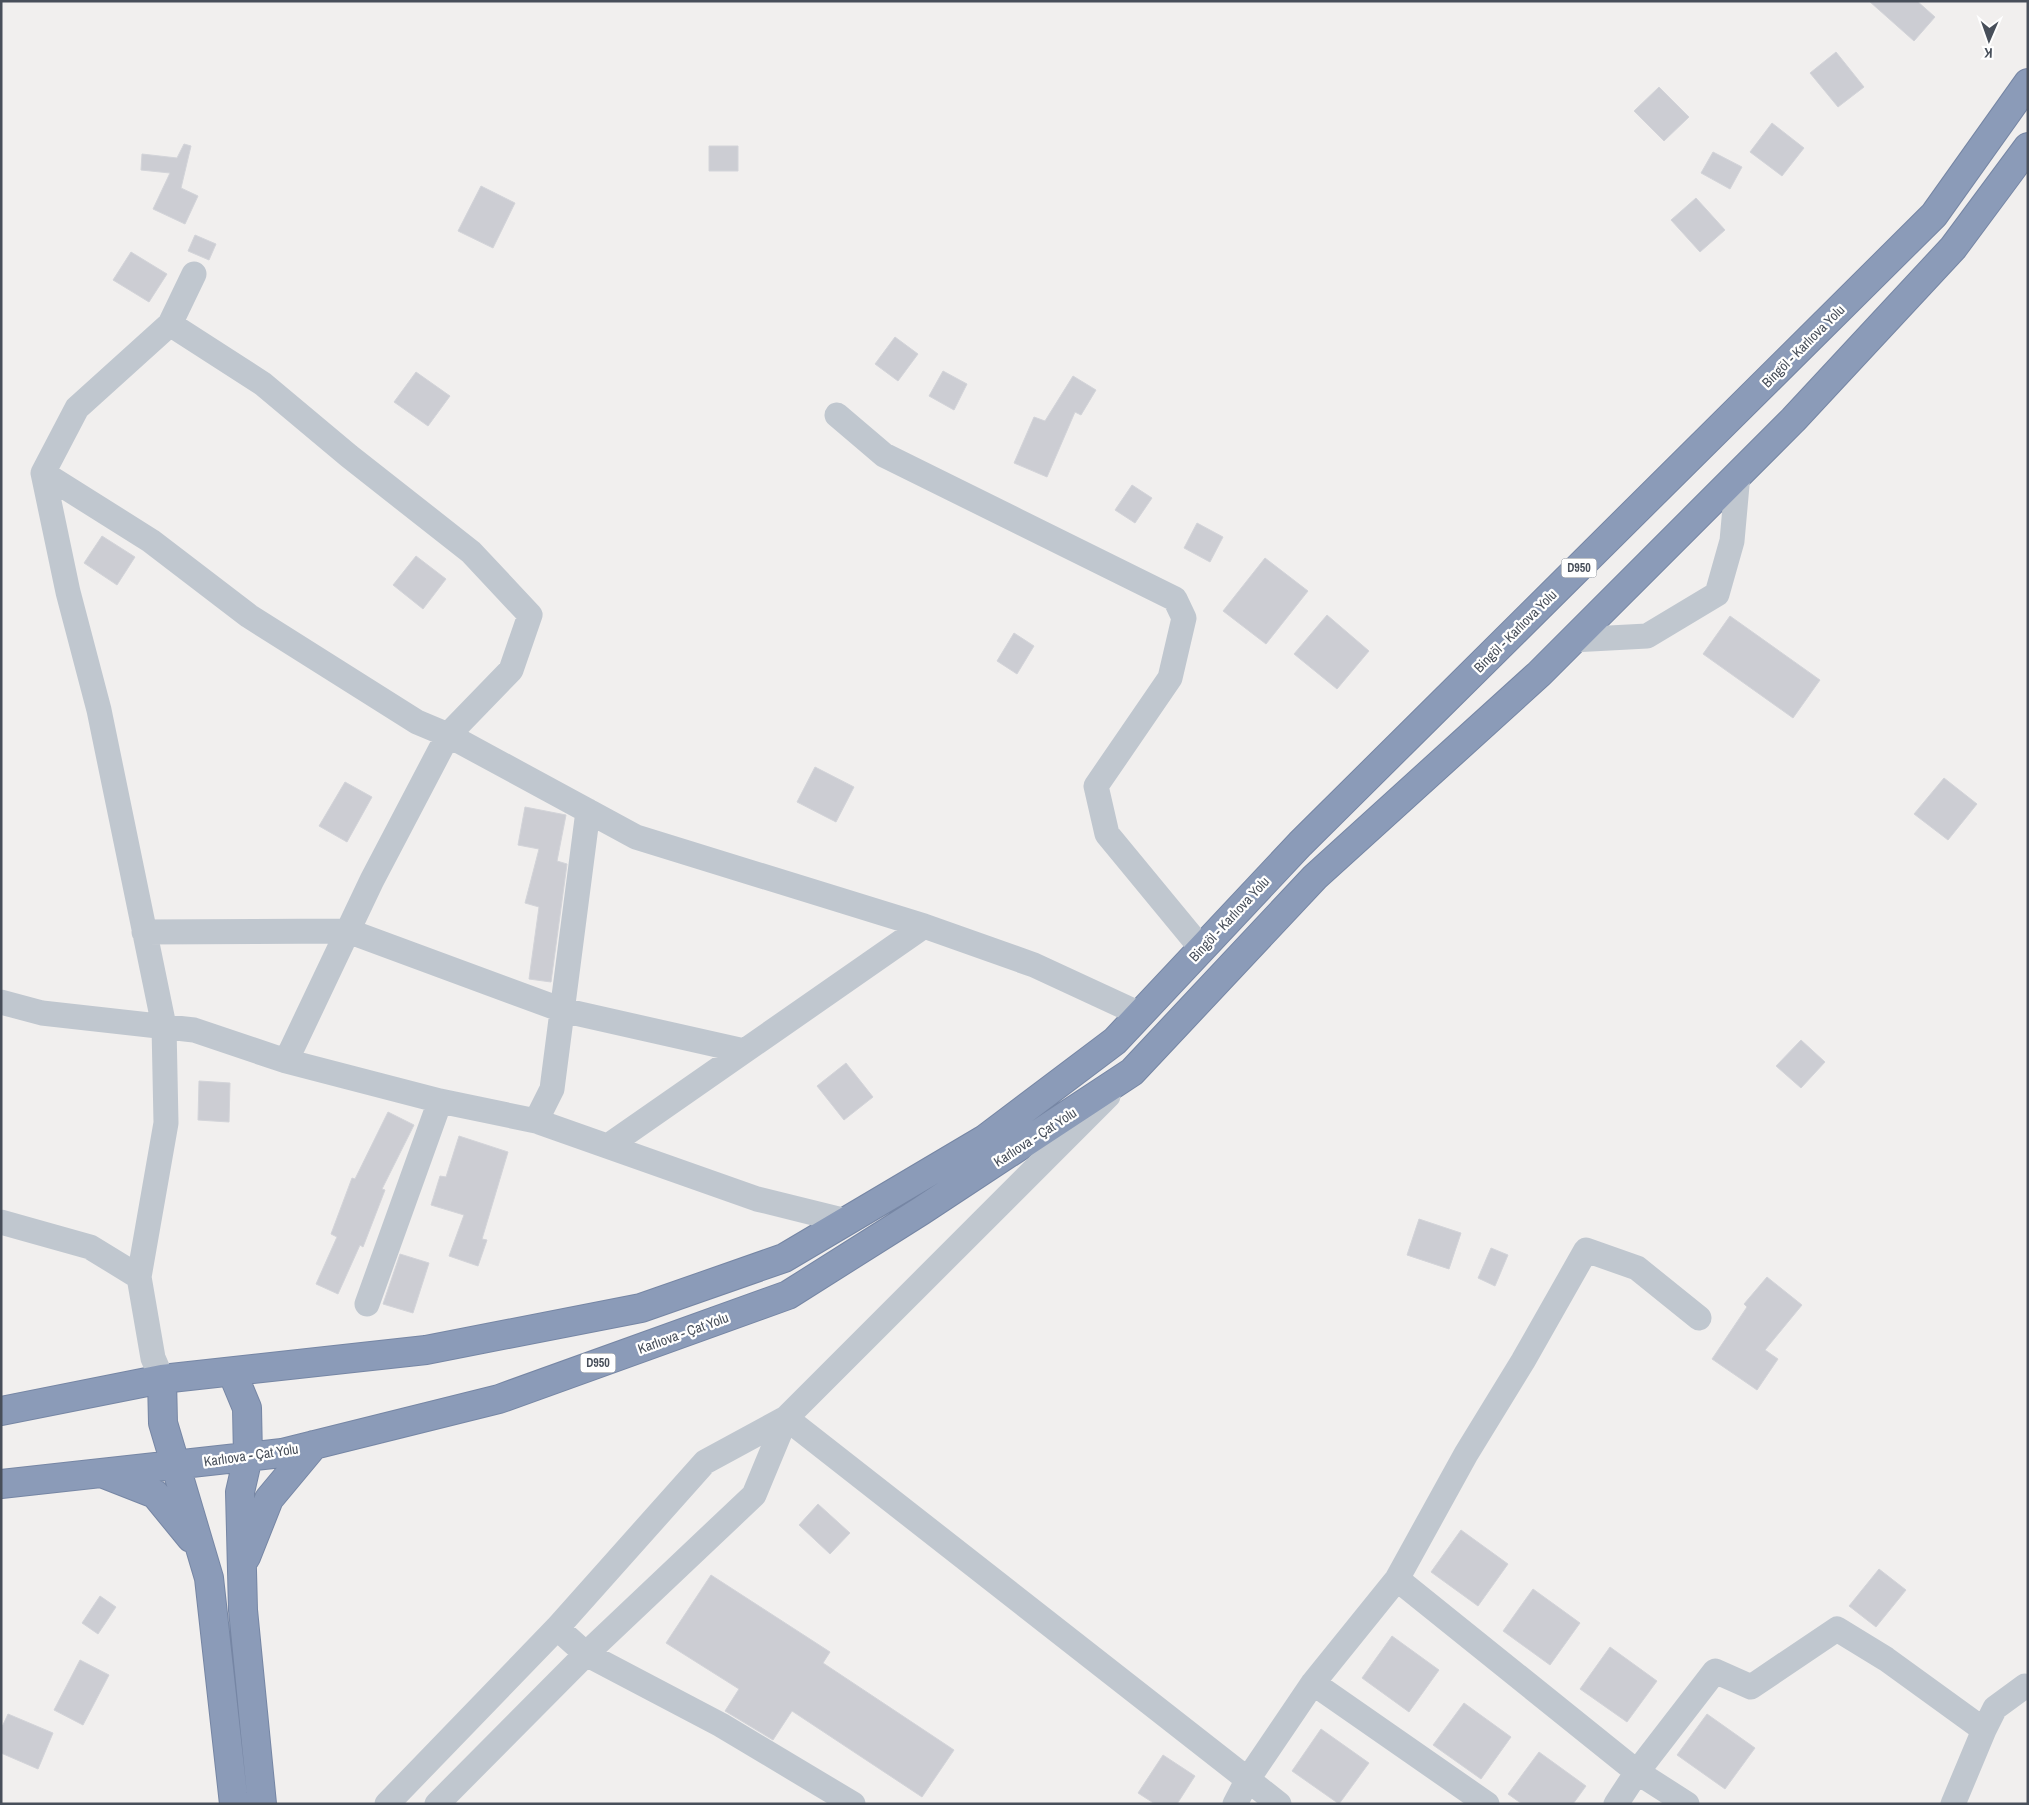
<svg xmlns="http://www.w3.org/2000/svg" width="2029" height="1805" viewBox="0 0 2029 1805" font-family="'Archivo Narrow',sans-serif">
<rect width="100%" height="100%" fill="#f1efee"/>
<path fill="#cccdd3" stroke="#d3d4d9" d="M1869 1H1917L1935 17 1914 41Z
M1836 52 1864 87 1838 107 1810 73Z
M1659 87 1689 117 1664 141 1634 111Z
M1772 123 1804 148 1782 176 1750 152Z
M184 144 191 146 181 188 198 196 185 224 153 209 170 173 141 170 142 154 177 158Z
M709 146H738V171H709Z
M1713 152 1742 167 1730 189 1701 173Z
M481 186 515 203 493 248 458 231Z
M1696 198 1725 230 1700 252 1671 220Z
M195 235 216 244 209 260 188 251Z
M131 252 167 274 149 302 113 280Z
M895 337 918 354 898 381 875 364Z
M943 371 967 384 954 410 929 396Z
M416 372 450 396 428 426 394 402Z
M1073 376 1096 390 1081 415 1075 412 1047 477 1014 463 1034 417 1045 421Z
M1132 485 1152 498 1135 523 1115 510Z
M1197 523 1223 537 1210 562 1184 548Z
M102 536 135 557 117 585 84 563Z
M416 556 446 579 423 609 393 585Z
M1265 558 1308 591 1266 644 1223 611Z
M1327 615 1369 651 1337 689 1294 654Z
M1730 616 1820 680 1793 718 1703 654Z
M1014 633 1034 646 1017 674 997 661Z
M815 767 854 787 836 822 797 802Z
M1944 778 1977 804 1948 840 1914 814Z
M345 782 372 797 347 842 319 826Z
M525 807 566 815 557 861 567 864 551 982 529 979 539 907 525 903 539 849 518 845Z
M1801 1040 1825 1062 1801 1088 1776 1066Z
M846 1063 873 1097 844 1120 817 1086Z
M199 1081 230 1083 229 1122 198 1120Z
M388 1112 414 1125 382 1189 385 1190 363 1247 360 1245 338 1294 316 1284 337 1237 331 1234 352 1178 355 1179Z
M459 1136 508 1152 482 1239 487 1240 478 1266 449 1256 464 1215 431 1205 440 1176 446 1177Z
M1419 1219 1461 1233 1449 1269 1407 1255Z
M1491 1248 1508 1255 1495 1286 1478 1278Z
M400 1254 429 1263 413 1313 383 1304Z
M1767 1277 1802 1305 1765 1350 1778 1359 1757 1390 1712 1359 1747 1307 1744 1304Z
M818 1504 850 1533 830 1554 799 1525Z
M1461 1530 1508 1564 1478 1606 1431 1572Z
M1879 1569 1906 1590 1876 1627 1849 1606Z
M711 1575 830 1652 823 1663 954 1750 922 1797 792 1711 773 1740 725 1711 739 1689 666 1643Z
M1533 1589 1580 1623 1550 1665 1503 1631Z
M100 1596 116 1607 98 1634 82 1623Z
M1392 1636 1439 1670 1409 1712 1362 1678Z
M1610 1647 1657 1681 1627 1722 1580 1689Z
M80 1660 109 1675 83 1725 54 1710Z
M1464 1703 1511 1737 1481 1779 1433 1745Z
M8 1714 53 1733 38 1769 1 1753V1729Z
M1707 1714 1755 1748 1725 1789 1677 1755Z
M1321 1729 1369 1763 1339 1804 1292 1771Z
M1539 1752 1586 1786 1573 1804H1522L1508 1794Z
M1163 1755 1195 1776 1177 1804H1155L1138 1793Z"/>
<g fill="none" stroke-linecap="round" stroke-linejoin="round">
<defs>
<path id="highway" d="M232 1372 247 1408 248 1457 240 1492 243 1610 262 1804
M162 1379 163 1423 209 1578 234 1804
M1 1411 162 1379 426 1350 641 1308 784 1258 985 1139 1115 1041 1300 844 1934 215 2028 83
M104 1474 155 1494 191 1538
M1 1484 282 1453 499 1399 788 1295 921 1211 1132 1072 1315 877 1539 674 1793 420 1953 248 2028 147
M246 1557 269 1499 314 1445"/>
</defs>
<use href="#highway" stroke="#7686a4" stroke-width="30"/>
<path stroke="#c0c7cf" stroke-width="25" d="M194 274 170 324 77 408 43 473 151 541 249 616 417 722 448 735 636 837 924 926 1034 965 1140 1014
M170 324 263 384 349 456 471 552 530 615 511 670 448 735 372 880 286 1061 440 1101 536 1121 757 1199 846 1221
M837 415 884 455 1175 599 1184 618 1170 678 1096 786 1107 834 1201 948
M43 473 68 592 99 710 164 1026 166 1123 139 1277
M1572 640 1647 636 1717 594 1732 541 1738 474
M144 932 348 931 562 1010 744 1051
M1 1002 42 1013 194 1030 286 1061
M536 1121 552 1089 588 811
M608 1146 924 926
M1 1222 90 1247 139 1277 153 1358 162 1379
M367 1304 440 1101
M786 1418 1279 1804
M1397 1579 1637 1772 1687 1804
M557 1628 586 1654 721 1725 853 1804
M1313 1683 1487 1804
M387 1804 557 1628 705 1462 786 1418 1108 1096
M437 1804 586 1654 754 1495 786 1418
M1235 1804 1248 1779 1313 1683 1397 1579 1466 1454 1523 1361 1586 1250 1637 1268 1699 1318
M1616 1804 1637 1772 1715 1671 1751 1687 1837 1629 1886 1659 1984 1730 1995 1708 2025 1686 2028 1687
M1953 1804 1984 1730"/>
<use href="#highway" stroke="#8b9bb8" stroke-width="28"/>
</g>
<g text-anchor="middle" stroke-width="4.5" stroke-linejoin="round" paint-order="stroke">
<g fill="#fff" stroke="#7f848c" stroke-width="1">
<rect x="1561.5" y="558.5" width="35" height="19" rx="4"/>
<rect x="580.5" y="1353.5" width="35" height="19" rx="4"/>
</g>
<g font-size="12" font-weight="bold" fill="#484f5a">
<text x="1579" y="572">D950</text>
<text x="598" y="1367">D950</text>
</g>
<g font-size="14" fill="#484f5a" stroke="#fff">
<text transform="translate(1803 346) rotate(-45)" y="5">Bingöl - Karlıova Yolu</text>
<text transform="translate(1515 631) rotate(-45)" y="5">Bingöl - Karlıova Yolu</text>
<text transform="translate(1229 919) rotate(-47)" y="5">Bingöl - Karlıova Yolu</text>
<text transform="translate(1035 1137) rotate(-33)" y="5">Karlıova - Çat Yolu</text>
<text transform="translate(683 1333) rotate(-20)" y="5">Karlıova - Çat Yolu</text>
<text transform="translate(251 1455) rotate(-8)" y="5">Karlıova - Çat Yolu</text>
</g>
</g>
<rect width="2029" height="1805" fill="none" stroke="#484f5a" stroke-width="5"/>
<g transform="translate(1989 40) rotate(182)" stroke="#ffffff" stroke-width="4" paint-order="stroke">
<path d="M0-4L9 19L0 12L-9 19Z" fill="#484f5a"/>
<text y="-8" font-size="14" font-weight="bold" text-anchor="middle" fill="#484f5a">K</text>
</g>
</svg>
